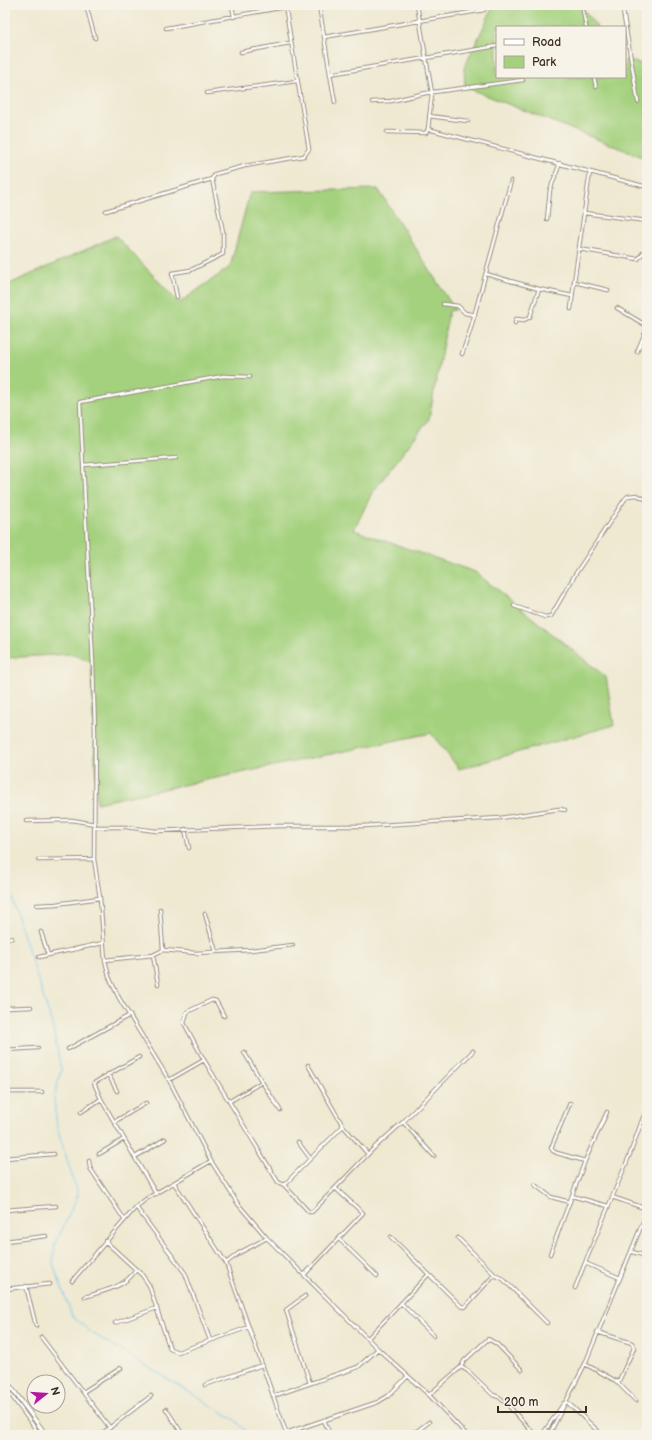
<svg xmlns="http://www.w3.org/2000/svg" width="652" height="1440" viewBox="0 0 652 1440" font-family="'Balsamiq Sans',sans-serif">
<rect width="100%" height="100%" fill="#f7f3e8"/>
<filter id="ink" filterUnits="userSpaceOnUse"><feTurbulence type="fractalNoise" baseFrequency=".025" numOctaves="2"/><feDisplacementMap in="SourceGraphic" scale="8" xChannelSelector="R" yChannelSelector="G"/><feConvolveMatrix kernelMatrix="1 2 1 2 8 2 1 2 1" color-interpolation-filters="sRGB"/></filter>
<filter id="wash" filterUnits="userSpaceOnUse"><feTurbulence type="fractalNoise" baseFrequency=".012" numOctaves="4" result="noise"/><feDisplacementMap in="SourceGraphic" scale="16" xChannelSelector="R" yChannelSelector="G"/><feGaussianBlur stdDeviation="0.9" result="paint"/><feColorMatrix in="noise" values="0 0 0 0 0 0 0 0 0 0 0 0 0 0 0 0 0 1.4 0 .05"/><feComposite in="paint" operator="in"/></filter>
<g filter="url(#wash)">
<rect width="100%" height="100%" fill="#efe9d2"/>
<path fill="#a4d17e" stroke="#707e4e" d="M494 5H580L597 27H497V77H625V60L647 65V159L465 87 464 68Z
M378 189 455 310 449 311 429 419 372 493 354 530 475 572 606 677 614 725 459 769 431 733 97 803 91 661 70 654 5 658V286L116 236 179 303 230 267 250 192Z"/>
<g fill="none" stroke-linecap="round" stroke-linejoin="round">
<path stroke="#6dc3ea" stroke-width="1" d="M5 877 52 1024 61 1070 54 1099 57 1127 78 1195 55 1245 53 1263 72 1316 92 1333 235 1420 244 1429 246 1435"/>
</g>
</g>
<g filter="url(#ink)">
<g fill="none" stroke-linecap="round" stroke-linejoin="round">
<defs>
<path id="minor" d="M86 5 95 38
M232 5 234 17
M319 5 330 74 497 46
M582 5 586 27
M622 5 638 102
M166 28 285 7
M324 37 484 10
M241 52 290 43
M330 74 335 102
M594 77 596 87
M207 93 297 81
M372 102 391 101 426 93 523 80
M429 116 468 121
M428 129 647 187
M387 132 426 133 428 129 432 93 417 5
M590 172 574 282 608 290
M106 211 212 179 215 174 245 166 304 156 309 149 285 5
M584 213 647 221
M547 219 550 190 560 163
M579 249 638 259 647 248
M486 274 539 289 572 296
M177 297 172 273 191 270 223 254V232L212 179
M443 304 458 306 465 313 475 315
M617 308 647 326
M571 309 574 282
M515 323 516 319 524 320 530 317 539 289
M637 352 647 328
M462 354 470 331 511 181
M250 377 223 376 80 402 93 664 95 733 94 859 100 898 105 960 109 977 119 998 169 1080 211 1161 238 1204 267 1238 378 1349 429 1395 467 1435
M83 465 176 458
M514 606 545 617 551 616 576 573 625 499 628 496 637 495 647 500
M26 821 72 820 95 824
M95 827H126L156 831 278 826H363L500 818 559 809 565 810
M185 829 189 848
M38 860 94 859
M37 905 56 904 100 898
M160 909 163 950
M205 914 216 952
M41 932 48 955
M5 938H12
M153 955 158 984
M39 957 103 943
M105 960 153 955 163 950 196 953 251 950 293 945
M5 1008 31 1007
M224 1016 216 1001 212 1000 187 1012 184 1023 204 1060 278 1182 284 1185 309 1212H312L374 1148 403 1122 434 1156
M68 1049 130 1015
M5 1050 38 1048
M244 1052 262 1082
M139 1057 94 1083 101 1099 156 1194
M108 1074 117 1091
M169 1080 204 1060
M5 1092H42
M230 1101 262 1082 280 1110
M570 1103 551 1148 553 1151 557 1153 585 1161
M81 1112 101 1099
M114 1122 146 1103
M403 1122 473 1051
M343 1126 368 1154
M298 1142 310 1158
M99 1154 124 1139
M135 1157 165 1139
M5 1158 54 1154
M89 1161 90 1168 124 1219
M174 1183 226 1263 287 1435
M284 1185 343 1126 308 1065
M535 1185 551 1197 570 1202
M572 1196 608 1206
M612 1197 647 1209
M136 1207 185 1273 210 1340
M5 1210 56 1206
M391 1237 461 1306 465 1307 494 1275 503 1279 547 1323
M458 1238 494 1274
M339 1239 377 1276
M5 1241 46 1236
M105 1241 142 1275 149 1285 170 1349 178 1352 249 1327
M632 1252 647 1256
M550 1254 585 1161 607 1112
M226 1263 239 1253 267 1238
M305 1274 363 1213 335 1188
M620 1278 585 1263 630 1154 645 1112
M72 1281 136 1207 146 1199 211 1161
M26 1286 36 1326
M575 1288 585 1263
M5 1289 50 1284
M305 1296 286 1310 310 1383
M85 1297C105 1290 124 1288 136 1270
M401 1303 434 1336
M115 1323 157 1308
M597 1332 632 1343 634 1348 618 1383
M41 1337 110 1428
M368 1338 428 1275
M585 1364 616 1381 636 1401
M461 1367 468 1371 493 1395 499 1397 507 1404 535 1435
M205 1385 262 1365
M5 1387 40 1435
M83 1392 121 1368
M429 1395 461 1367 464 1361 488 1339 497 1344 522 1370
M273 1396 358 1367 378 1349
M566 1401 602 1435
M166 1409 183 1435
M324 1420 330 1435
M286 1433 378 1402 388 1396 408 1376
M100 1435 151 1396
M404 1435 417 1431 429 1422
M542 1435 564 1403
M549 1435 585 1364 647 1212"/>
<path id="secondary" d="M5 1379 46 1435"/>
</defs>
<use href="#minor" stroke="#958a78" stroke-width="4.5"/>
<use href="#secondary" stroke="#958a78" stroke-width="5.5"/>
<use href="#minor" stroke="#fff" stroke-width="2.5"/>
<use href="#secondary" stroke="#fff" stroke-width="3.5"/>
</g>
</g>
<rect width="652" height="1440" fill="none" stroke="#f7f3e8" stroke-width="20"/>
<rect x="496" y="26" width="130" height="52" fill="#f7f3e8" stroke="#aca397"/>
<rect x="504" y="39" width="20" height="6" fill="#ffffff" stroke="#aca397"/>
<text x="532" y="46" font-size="12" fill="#3b2a1e">Road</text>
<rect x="504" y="56" width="20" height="12" fill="#a4d17e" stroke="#aca397"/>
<text x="532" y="66" font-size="12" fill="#3b2a1e">Park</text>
<g transform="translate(46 1394) rotate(73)"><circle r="19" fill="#f7f3e8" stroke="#aca397"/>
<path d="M0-3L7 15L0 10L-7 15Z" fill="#b5179e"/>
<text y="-6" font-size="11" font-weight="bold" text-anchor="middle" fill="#3b2a1e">N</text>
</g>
<path d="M498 1406v6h88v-6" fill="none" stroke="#3b2a1e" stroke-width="2"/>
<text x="504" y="1406" font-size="12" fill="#3b2a1e" stroke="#f7f3e8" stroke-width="3" paint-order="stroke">200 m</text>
</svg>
